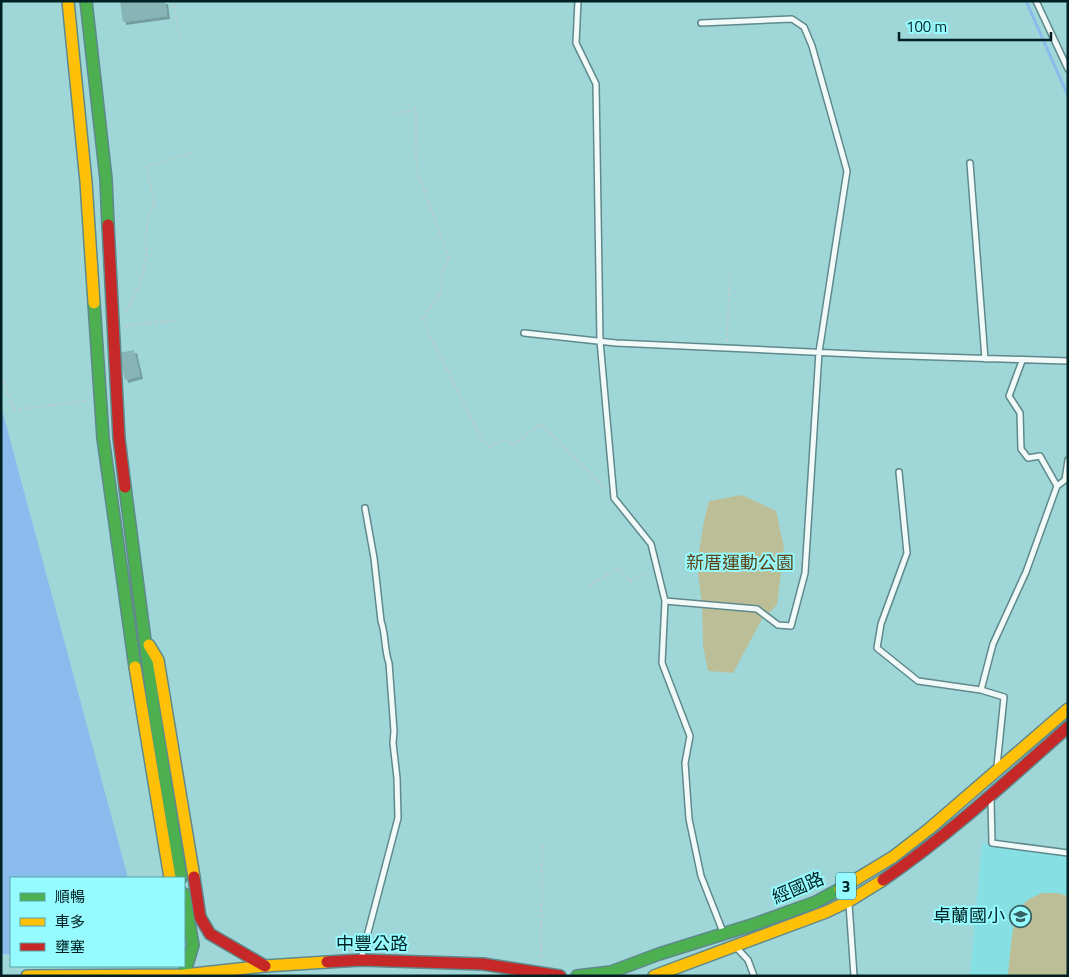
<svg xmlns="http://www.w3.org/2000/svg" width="1069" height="977" viewBox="0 0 1069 977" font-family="'Titillium Web','Noto Sans TC',sans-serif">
<defs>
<filter id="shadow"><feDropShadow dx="3" dy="3" stdDeviation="0" flood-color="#0004"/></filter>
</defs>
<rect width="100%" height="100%" fill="#9fd7d9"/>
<path fill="#86dfe3" d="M982 843 1068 857V976H970Z"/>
<path fill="#bcbe98" d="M742 495 776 511 784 548 777 605 762 619 733 673 708 671 703 645 702 605 697 564 704 521 709 501Z
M1042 893H1057L1068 896V976H1008C1010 959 1011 922 1020 909 1025 900 1033 897 1042 893Z"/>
<path fill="#8abbed" d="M1 406 128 878H11V966L1 976Z"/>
<path fill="#9fd7d9" d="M1 954H11V966H145V976H1Z"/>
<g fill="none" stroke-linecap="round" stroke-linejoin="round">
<path stroke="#8abbed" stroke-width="3" d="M1026 1 1068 96"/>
</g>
<path fill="#87b4b6" filter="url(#shadow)" d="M120 1H165L167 16 123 22Z
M134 350 140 376 125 380 119 353Z"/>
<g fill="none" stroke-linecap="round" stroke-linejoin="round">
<defs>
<path id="lane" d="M578 1 576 43 596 84 600 341 614 498 651 544 665 601 662 663 690 736 685 763 689 819 701 876 723 932
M1036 1 1068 69
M970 163 985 359
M524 333 616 343 876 355 1068 361
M899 472 907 553 881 624 877 648 918 681 981 690 1004 697 997 766
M1057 486 1065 480 1068 460
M665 601 757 609 778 625 791 626 805 573 819 352 847 171 812 46 804 27 792 19 701 23
M981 690 993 644 1026 572 1057 486 1040 456 1028 458 1021 449 1020 413 1009 396 1022 361
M991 799 992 843 1068 853
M849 904 854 976
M735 946 748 960 754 976
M361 959 398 818 397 778 393 743 394 731 389 663C384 649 386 635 381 621L374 558 365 508"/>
<path id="fast" d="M86 1 106 179 108 225
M94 303 103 438 135 667
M125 487 154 710 181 878
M184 894 193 945 184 975
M577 976 611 972 659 954 755 924 816 902 840 889"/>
<path id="slow" d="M68 1 86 182 94 303
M149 645 158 660 194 877
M135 667 170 878
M840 889 893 857 929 829 1068 709
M27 976 184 975 265 966 327 962
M654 976 826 912 849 901 883 880"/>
<path id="jam" d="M108 225 119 438 125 487
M194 877 200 917 210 934 265 966
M883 880C949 835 1008 780 1068 727
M327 962 361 960 483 964 560 976"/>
</defs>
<use href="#lane" stroke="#5f898b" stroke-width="8"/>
<use href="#fast" stroke="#5f898b" stroke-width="14"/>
<use href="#slow" stroke="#5f898b" stroke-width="14"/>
<use href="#jam" stroke="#5f898b" stroke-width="14"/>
<path stroke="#bececf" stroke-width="2" stroke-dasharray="2.5 2.5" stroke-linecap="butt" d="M173 1 181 41
M394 114 416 109V155L419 176 449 259 442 271 441 293 422 319 483 442 490 447 505 439 513 445 541 424 606 489
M126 312C135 296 142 281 145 262 149 240 142 226 154 206L147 166 195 152
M125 326 177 320
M727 341 730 270
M1 377 14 410 89 400
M589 585 619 569 630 581 649 572
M541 962 542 844"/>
<use href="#lane" stroke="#f1f9f9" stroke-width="5"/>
<use href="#fast" stroke="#4caf50" stroke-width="11"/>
<use href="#slow" stroke="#ffc107" stroke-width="11"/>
<use href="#jam" stroke="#c62828" stroke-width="11"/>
</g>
<defs>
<symbol id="school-ring" viewBox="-11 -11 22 22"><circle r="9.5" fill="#95fbfe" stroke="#386163" stroke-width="1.5"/><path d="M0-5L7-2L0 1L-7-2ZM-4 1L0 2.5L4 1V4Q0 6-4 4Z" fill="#386163"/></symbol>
</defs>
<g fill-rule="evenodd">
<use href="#school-ring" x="1008" y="904" width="25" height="25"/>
</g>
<g text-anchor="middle" stroke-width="4" stroke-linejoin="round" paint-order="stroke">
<rect fill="#95fbfe" stroke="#2d6265" stroke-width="1" x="836" y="872.5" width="20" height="27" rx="4"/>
<g font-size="16" font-weight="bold" fill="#002123">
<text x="846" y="892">3</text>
</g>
<g font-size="18" fill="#5c4316" stroke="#95fbfe">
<text x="740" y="569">新厝運動公園</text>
</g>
<g font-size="18" fill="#002123" stroke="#95fbfe">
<text transform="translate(798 888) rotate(-23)" y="6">經國路</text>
<text x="372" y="950">中豐公路</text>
</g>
<g font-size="18" fill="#002123" stroke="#95fbfe" text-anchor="end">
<text x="1005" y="922">卓蘭國小</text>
</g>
</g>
<rect width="1069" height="977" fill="none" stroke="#002123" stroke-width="5"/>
<rect x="10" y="877" width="175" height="90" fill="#95fbfe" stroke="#59a4a6"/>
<rect x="20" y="893" width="25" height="8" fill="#4caf50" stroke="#59a4a6"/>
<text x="55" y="902" font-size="15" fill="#002123">順暢</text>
<rect x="20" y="918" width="25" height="8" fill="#ffc107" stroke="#59a4a6"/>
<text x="55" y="927" font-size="15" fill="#002123">車多</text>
<rect x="20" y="943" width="25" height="8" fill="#c62828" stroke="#59a4a6"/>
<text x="55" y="952" font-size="15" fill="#002123">壅塞</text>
<path d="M899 32v8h152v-8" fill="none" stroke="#002123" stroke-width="2.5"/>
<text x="906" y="32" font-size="15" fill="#002123" stroke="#95fbfe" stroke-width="4" paint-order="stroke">100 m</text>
</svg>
